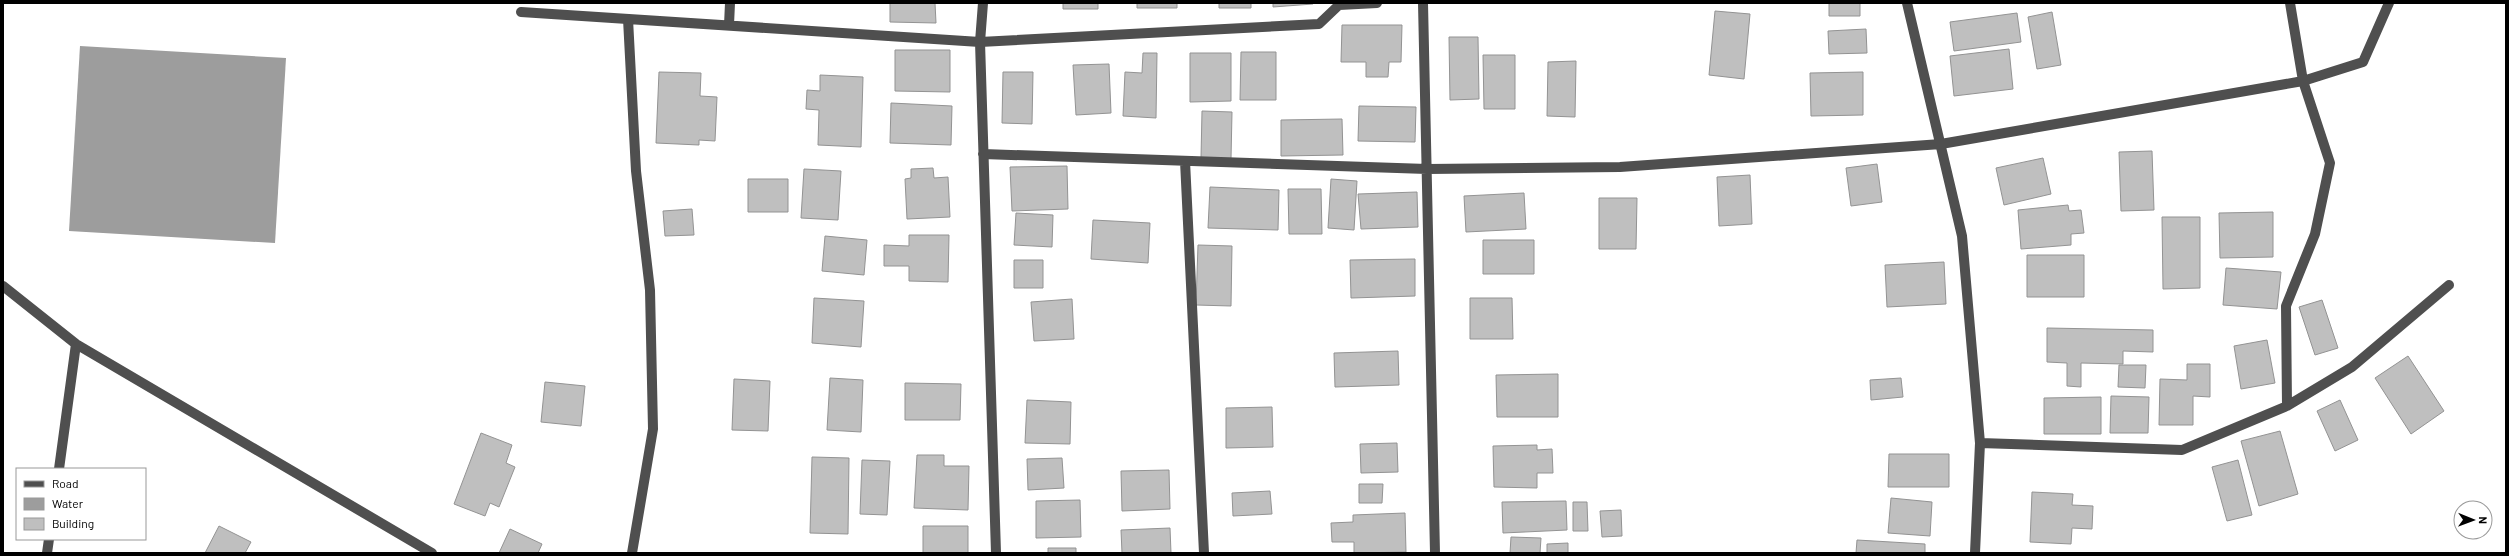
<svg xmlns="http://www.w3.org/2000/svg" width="2509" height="556" viewBox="0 0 2509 556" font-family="Barlow,sans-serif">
<rect width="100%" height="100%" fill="#fff"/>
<path fill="#9d9d9d" d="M80 46 286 58 275 243 69 231Z"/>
<path fill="#bfbfbf" stroke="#939393" d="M890 3H935L936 23 890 22Z
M1063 3H1098V9H1063Z
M1137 3H1177V8H1137Z
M1219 3H1251V8H1219Z
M1273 3H1313V4L1273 7Z
M1829 3H1860V16H1829Z
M1715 11 1750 14 1744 79 1709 75Z
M2052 12 2061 65 2037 69 2028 17Z
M2017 13 2021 42 1954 51 1950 22Z
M1342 25H1402L1401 62H1389L1388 77H1366V62H1341Z
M1866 29 1867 53 1829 54 1828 31Z
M1449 37H1478L1479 99 1450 100Z
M2009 49 2013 89 1954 96 1950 56Z
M895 50H950V92L895 91Z
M1241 52H1276V100H1240Z
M1143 53H1157L1156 118 1123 116 1125 72 1142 73Z
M1190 53H1231V101L1190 102Z
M1483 55H1515V109H1484Z
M1576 61 1575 117 1547 116 1548 62Z
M1109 64 1111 113 1076 115 1073 65Z
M659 72 701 73 700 96 717 97 715 141 699 140V145L656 143Z
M1003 72H1033L1032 124 1002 123Z
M1863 72V115L1811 116 1810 73Z
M820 75 863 77 861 147 818 145 819 110 806 109 807 90 820 91Z
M891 103 952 106 951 145 890 143Z
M1359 106 1416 107 1415 142 1358 141Z
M1202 111 1232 112 1231 159 1201 158Z
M1342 119 1343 155 1281 156V120Z
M2152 151 2154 210 2121 211 2119 152Z
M2043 158 2051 194 2004 205 1996 168Z
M1877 164 1882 202 1851 206 1846 168Z
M1067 166 1068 209 1012 211 1010 167Z
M933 168 934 178 948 177 950 217 907 219 905 179 911 178V169Z
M804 169 841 171 838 220 801 218Z
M1750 175 1752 224 1719 226 1717 177Z
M748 179H788V212H748Z
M1331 179 1357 181 1354 230 1328 228Z
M1210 187 1279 190 1278 230 1208 228Z
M1288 189H1321L1322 234H1289Z
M1417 192 1418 227 1361 229 1358 194Z
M1524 193 1526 229 1466 232 1464 196Z
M1599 198H1637L1636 249H1599Z
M2068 205 2069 211 2081 210 2084 233 2071 234V245L2021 249 2018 210Z
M692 209 694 235 665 236 663 211Z
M2273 212V257L2220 258 2219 213Z
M1016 213 1053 215 1052 247 1014 245Z
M2162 217H2200V288L2163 289Z
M1093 220 1150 223 1148 263 1091 259Z
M909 235H949L948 282 909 281V266H884V245L909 246Z
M825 236 867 240 864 275 822 271Z
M1483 240H1534V274H1483Z
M1198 245 1232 246 1231 306 1196 305Z
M2027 255H2084V297H2027Z
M1415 259V296L1351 298 1350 260Z
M1014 260H1043V288H1014Z
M1944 262 1946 304 1887 307 1885 265Z
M2226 268 2281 272 2277 309 2223 305Z
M814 298 864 301 861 347 812 343Z
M1470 298H1512L1513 339H1470Z
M1072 299 1074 339 1034 341 1031 302Z
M2322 300 2338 348 2315 355 2299 307Z
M2047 328 2153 330V352L2123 351V364L2081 363V387L2067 386V363L2047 362Z
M2267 340 2275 383 2241 389 2234 346Z
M1398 351 1399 385 1335 387 1334 353Z
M2408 356 2444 411 2411 434 2375 378Z
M2187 364H2210V397L2193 396V425H2159L2160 379 2187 380Z
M2119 365H2146L2145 388 2118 387Z
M1558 374V417H1497L1496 375Z
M830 378 863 380 861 432 827 430Z
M1901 378 1903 397 1871 400 1870 380Z
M734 379 770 381 768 431 732 430Z
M545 382 585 386 581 426 541 422Z
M905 383 961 384 960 420H905Z
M2111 396 2149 397 2148 433H2110Z
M2101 397V434H2044V398Z
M1027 400 1071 402 1070 444 1025 443Z
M2340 400 2358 440 2335 451 2317 411Z
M1272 407 1273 447 1226 448V408Z
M2280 431 2298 494 2259 506 2241 441Z
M481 433 512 445 506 463 515 467 499 507 490 503 485 516 454 504Z
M1397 443 1398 472 1361 473 1360 444Z
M1537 445V450L1552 449 1553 473H1537V488L1494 487 1493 446Z
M1889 454H1949V487H1888Z
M917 455H944V466H969L968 510 914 508Z
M812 457 849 458 848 534 810 533Z
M1062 458 1064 488 1028 490 1027 459Z
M862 460 890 461 887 515 860 514Z
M2238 460 2252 515 2227 521 2212 467Z
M1169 470 1170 509 1122 511 1121 471Z
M1359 484H1383L1382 503H1359Z
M1270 491 1272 514 1233 516 1232 493Z
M2032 492 2073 494 2072 505 2093 506 2092 529 2072 528 2071 544 2030 542Z
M1891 498 1932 502 1930 536 1888 533Z
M1080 500 1081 537 1036 538V501Z
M1566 501 1567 530 1503 533 1502 502Z
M1573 502H1587L1588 531H1573Z
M1621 510 1622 536 1602 537 1600 511Z
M1405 513 1406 552 1354 553V542H1332L1331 523 1353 522V515Z
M219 526 251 542 245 553H205Z
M923 526H968V553H923Z
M1170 528 1171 553H1122L1121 530Z
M510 529 542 544 538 553H499Z
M1511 537 1541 538 1540 553H1510Z
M1857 540 1925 544V553H1856Z
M1568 543V553H1547V544Z
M1048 548H1076V553H1048Z"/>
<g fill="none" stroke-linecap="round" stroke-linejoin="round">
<path stroke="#4f4f4f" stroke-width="10" d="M983 3 980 42 996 553
M1423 3 1435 553
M1907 3 1962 236 1980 443 1975 553
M521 12 980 42 1319 24 1339 5 1377 3
M628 19 636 171 650 290 653 429 632 553
M729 25 730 3
M983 154 1427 169 1620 167 1941 144 2303 81 2290 3
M1185 161 1204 553
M3 286 76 344 432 553
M2287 406 2286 306 2315 234 2330 163 2303 81 2363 62 2389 3
M1980 443 2182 450 2287 406 2352 367 2449 285
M59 469 76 344
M47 553 49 539"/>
</g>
<rect width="2509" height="556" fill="none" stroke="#000000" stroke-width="8"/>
<rect x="16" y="468" width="130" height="72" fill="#ffffff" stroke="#999999"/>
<rect x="24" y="481" width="20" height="6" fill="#4f4f4f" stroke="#999999"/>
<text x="52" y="488" font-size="12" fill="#000000">Road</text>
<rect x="24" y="498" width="20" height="12" fill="#9d9d9d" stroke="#999999"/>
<text x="52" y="508" font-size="12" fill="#000000">Water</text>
<rect x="24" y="518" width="20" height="12" fill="#bfbfbf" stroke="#999999"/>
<text x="52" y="528" font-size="12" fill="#000000">Building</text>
<g transform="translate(2473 520) rotate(91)"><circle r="19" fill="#ffffff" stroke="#999999"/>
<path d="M0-3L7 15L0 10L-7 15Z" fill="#000000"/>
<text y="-6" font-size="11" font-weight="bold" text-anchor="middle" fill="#000000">N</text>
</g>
</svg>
